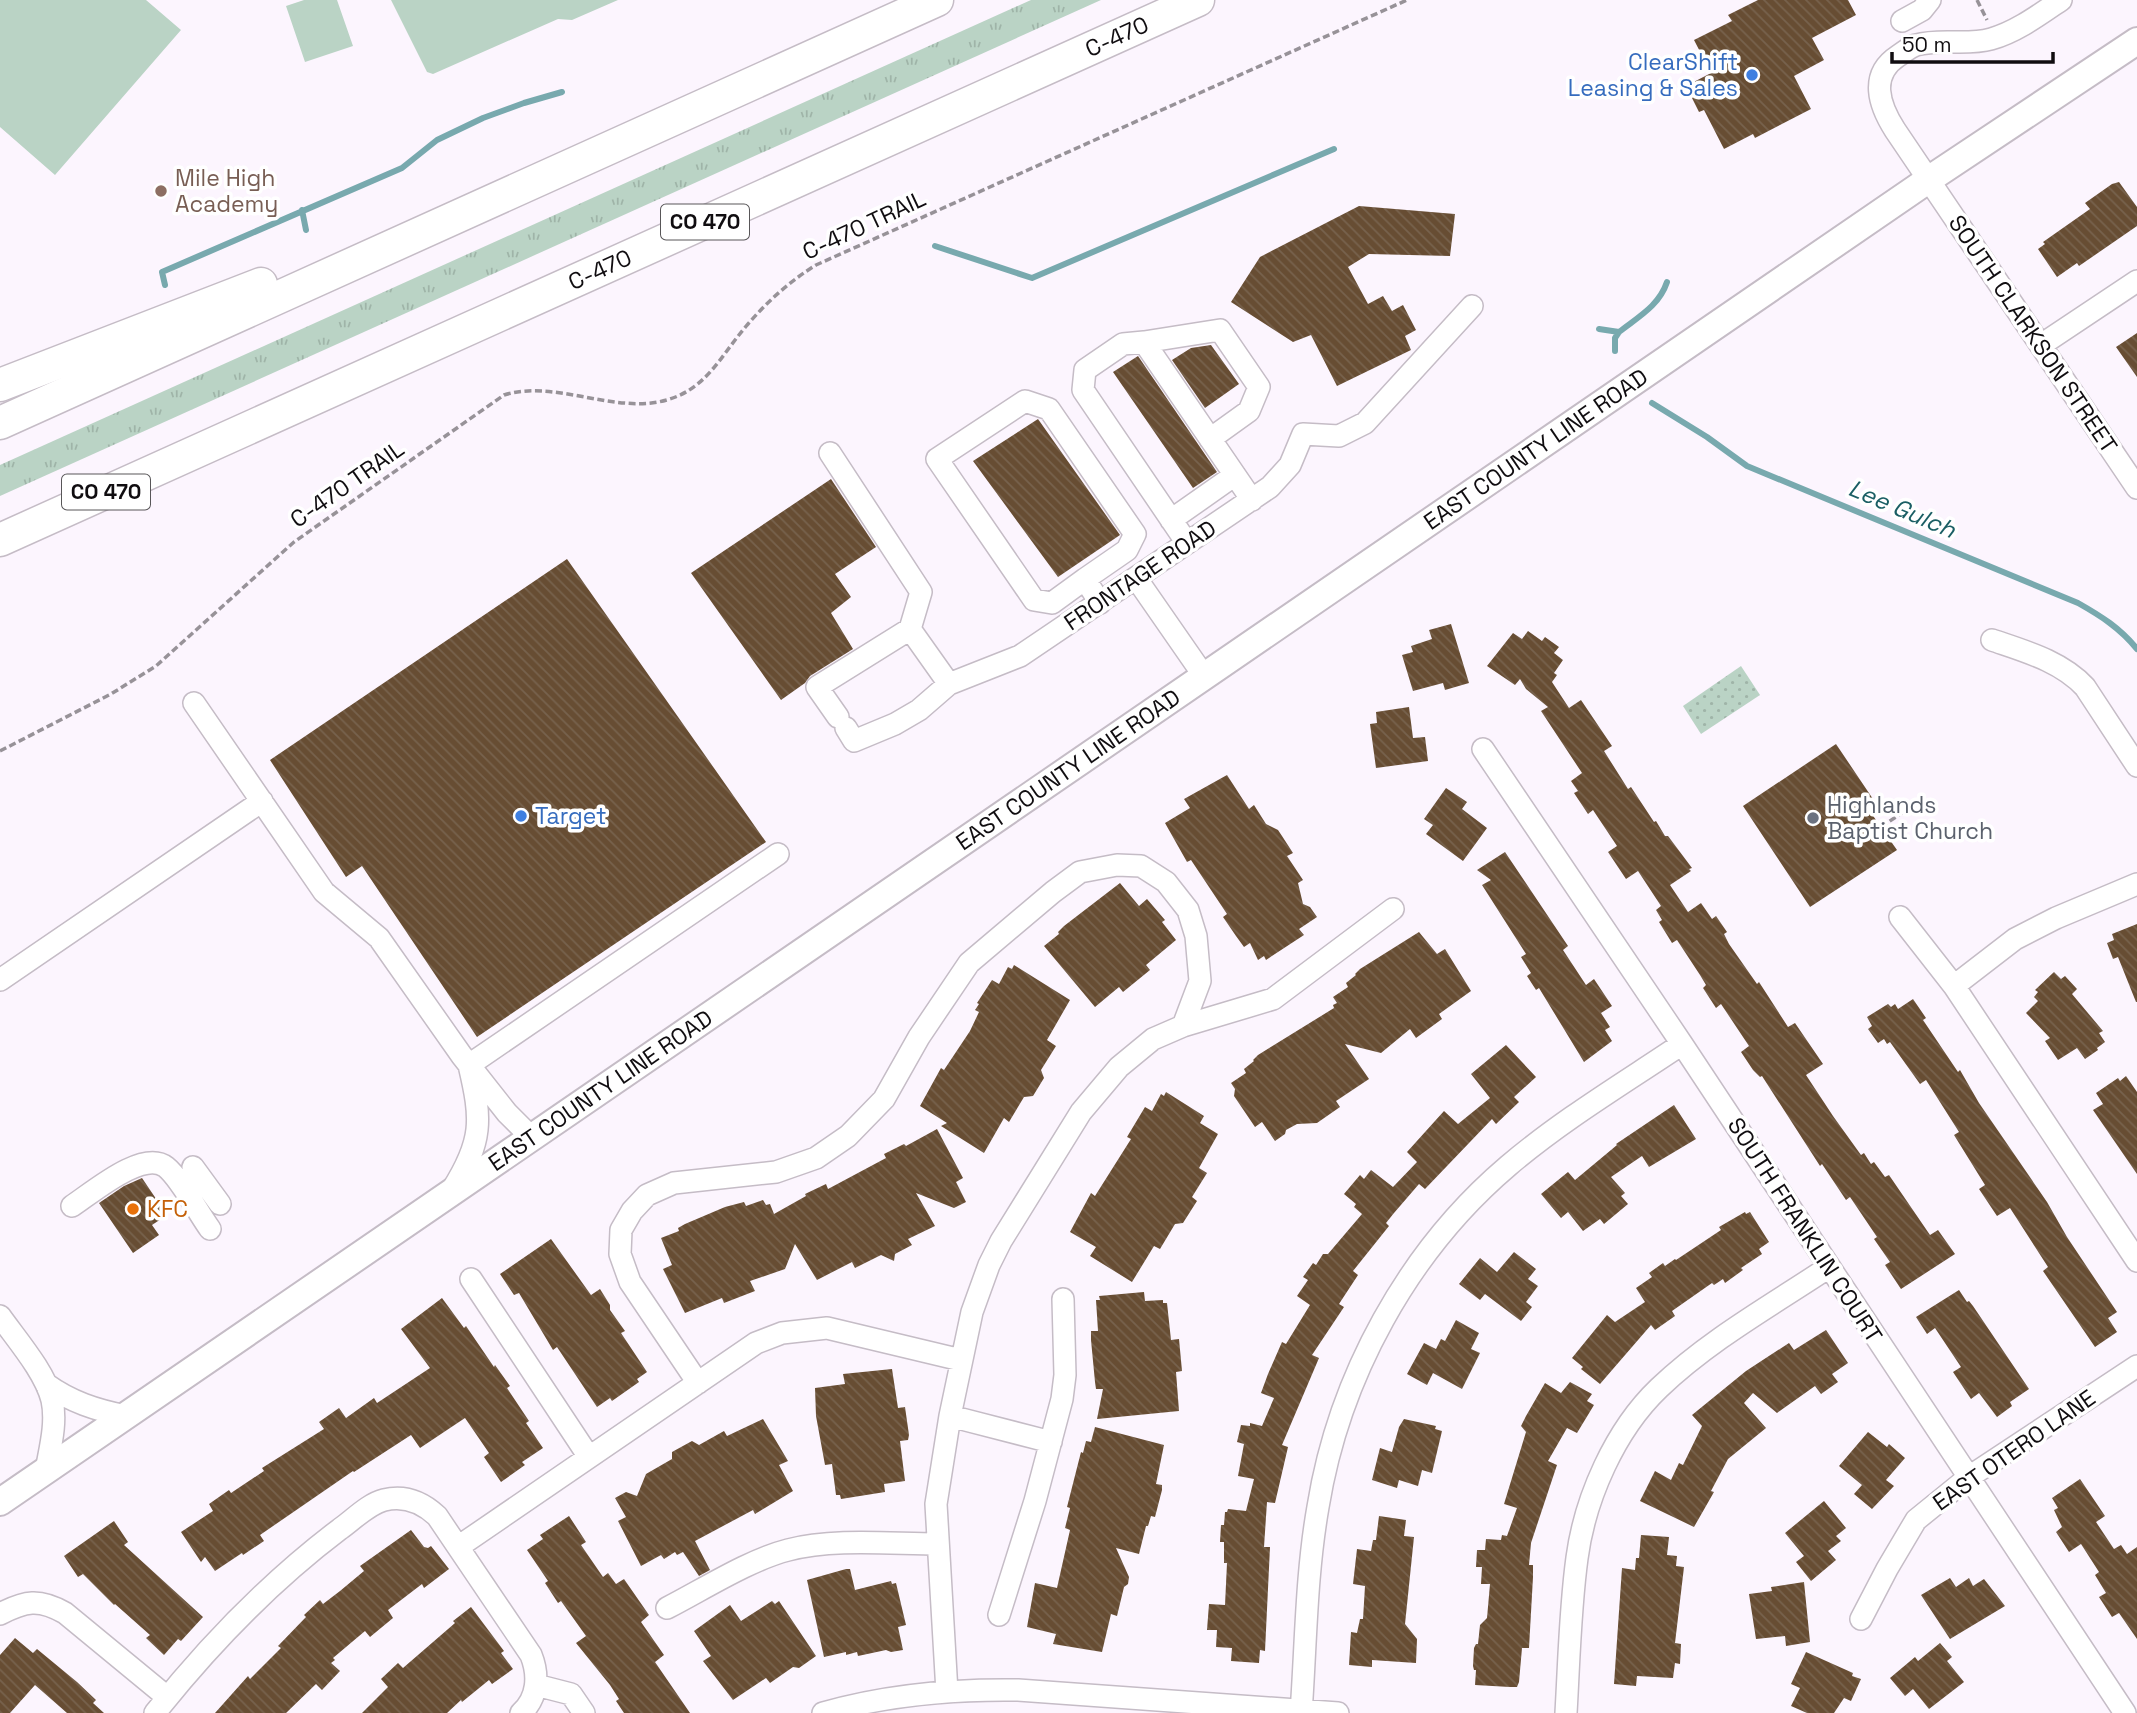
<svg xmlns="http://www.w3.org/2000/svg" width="2137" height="1713" viewBox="0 0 2137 1713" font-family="'Space Grotesk',sans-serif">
<defs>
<pattern id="grass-tufts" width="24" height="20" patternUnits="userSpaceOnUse" patternTransform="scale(1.75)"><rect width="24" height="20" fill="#bad3c5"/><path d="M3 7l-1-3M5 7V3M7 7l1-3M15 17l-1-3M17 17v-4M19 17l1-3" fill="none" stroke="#9fb4a8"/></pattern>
<pattern id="park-dots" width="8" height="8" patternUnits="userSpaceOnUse" patternTransform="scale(1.75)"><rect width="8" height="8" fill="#bad3c5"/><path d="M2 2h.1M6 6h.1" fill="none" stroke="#9fb4a8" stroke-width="1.8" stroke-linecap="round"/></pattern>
<pattern id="building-back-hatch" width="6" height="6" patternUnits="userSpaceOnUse" patternTransform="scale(1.75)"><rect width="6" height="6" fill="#674d33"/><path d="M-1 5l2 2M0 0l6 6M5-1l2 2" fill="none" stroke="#77624d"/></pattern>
</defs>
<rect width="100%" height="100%" fill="#fcf5fe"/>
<path fill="url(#grass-tufts)" d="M1031 0H1101L0 496V465Z"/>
<path fill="url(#park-dots)" d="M1741 666 1760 695 1701 734 1683 706Z"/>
<path fill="#bad3c5" d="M0 0H146L181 30 55 175 0 127Z
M304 0H337L353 46 305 62 286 6Z
M391 0H618L572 20 558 19 433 74 427 72Z"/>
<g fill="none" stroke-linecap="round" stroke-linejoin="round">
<path stroke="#78a9ae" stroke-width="6" d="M302 210 306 230
M935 246 1032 278 1334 149
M165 285 162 272 402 168 437 140 483 118 524 103 562 92
M1599 329 1619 332
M1615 351V338L1619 332C1638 317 1659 306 1667 282
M1652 403 1707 437 1747 466 2078 603C2101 616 2120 628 2137 649"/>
</g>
<path fill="url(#building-back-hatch)" d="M1758 0H1848L1856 15 1812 38 1824 60 1794 76 1811 109 1755 138 1753 134 1724 149 1704 110 1699 112 1686 86 1711 73 1694 40 1732 21 1728 15Z
M2119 182 2137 207V226L2079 266 2077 263 2057 277 2038 249 2045 244 2043 242 2090 209 2085 203 2112 184Z
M1359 206 1455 214 1450 256 1369 254 1348 267 1368 304 1383 296 1392 311 1403 305 1416 330 1405 336 1411 350 1337 386 1311 335 1293 342 1231 302 1260 257Z
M2137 333V377L2116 347Z
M1211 345 1239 384 1205 408 1172 360 1191 348Z
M1138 356 1217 472 1193 488 1113 372Z
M1038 419 1120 535 1058 577 973 461Z
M831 479 876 547 835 574 851 597 831 613 853 649 810 676 805 683 781 700 691 573Z
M567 559 766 842 477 1037 362 866 346 877 270 760Z
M1451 624 1469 683 1445 690 1443 683 1413 691 1402 655 1413 652 1411 646 1432 639 1429 630Z
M1528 631 1542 641 1545 637 1559 647 1554 653 1563 660 1554 673 1557 675 1552 682 1569 708 1581 700 1612 746 1604 751 1628 789 1631 787 1654 822 1656 821 1665 836H1668L1692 868 1689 869 1691 871 1670 885 1688 912 1701 903 1712 919 1716 916 1727 932 1724 934 1729 944 1757 984 1759 982 1788 1027 1795 1023 1823 1064 1806 1075 1833 1116 1861 1155 1864 1153 1871 1164 1874 1162 1885 1177 1889 1175 1930 1235 1938 1230 1955 1254 1901 1289 1885 1265 1890 1262 1874 1239 1877 1237 1850 1197 1846 1200 1822 1164 1820 1166 1762 1076 1760 1077 1753 1070 1741 1052 1749 1046 1721 1004 1716 1008 1703 988 1706 985 1700 975 1677 940 1672 943 1659 922 1662 920 1656 910 1661 906 1638 871 1626 879 1608 852 1617 846 1593 810 1588 814 1574 793 1578 791 1571 781 1582 773 1541 711 1548 707 1526 689 1520 679 1515 685 1487 666 1513 633 1522 639Z
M1409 707 1413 738 1425 737 1428 761 1376 768 1370 724 1377 723 1376 712Z
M1836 744 1877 805 1869 810 1897 850 1810 907 1743 806Z
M1227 775 1249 809 1254 805 1266 824 1278 830 1282 836 1293 853 1287 856 1303 880 1298 883 1303 904 1310 907 1317 917 1299 929 1304 935 1266 960 1264 956 1258 960 1250 943 1244 947 1236 936 1223 917 1227 914 1191 860 1187 862 1165 823 1190 808 1184 799Z
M1446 788 1467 802 1462 809 1487 828 1463 861 1426 834 1433 825 1424 819Z
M1505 852 1568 946 1563 950 1586 985 1594 979 1612 1006 1601 1013 1610 1027 1605 1030 1612 1041 1584 1062 1539 988 1536 990 1527 976 1531 973 1521 957 1526 954 1482 885 1491 880 1477 870Z
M1120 883 1139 906 1147 899 1165 920 1162 922 1176 940 1146 965 1150 970 1123 992 1119 987 1095 1007 1044 946 1059 934 1058 932 1064 926Z
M2137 924V1002H2136L2118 957 2113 959 2107 943 2114 940 2112 934Z
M1419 932 1437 954 1445 949 1471 991 1439 1014 1442 1019 1416 1038 1410 1029 1381 1053 1345 1044 1369 1079 1336 1101 1340 1107 1317 1123 1297 1124 1286 1130 1285 1134 1275 1141 1262 1122 1255 1127 1234 1096 1235 1089 1231 1083 1246 1073 1244 1069 1254 1061 1253 1060 1258 1055 1334 1008 1333 1005 1337 1003 1333 997 1348 987 1346 983 1356 975 1355 974 1360 969Z
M1014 965 1070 1000 1047 1040 1056 1046 1041 1070 1044 1078 1033 1096 1024 1097 1009 1122 1004 1118 984 1153 941 1126 947 1123 920 1106 941 1068 944 1070 970 1031 979 1012 975 1010 979 1004 977 1003 992 980 999 984 1008 967 1012 969Z
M2054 972 2061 979 2065 976 2077 989 2072 994 2103 1031 2099 1033 2105 1042 2097 1048 2098 1050 2085 1059 2077 1048 2058 1060 2045 1041 2050 1038 2026 1013 2038 1001 2034 997 2038 992 2035 990Z
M1913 999 1926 1018 1923 1020 1958 1072 1960 1070 1979 1103 2047 1202 2067 1237 2117 1312 2108 1318 2117 1332 2095 1347 2043 1271 2048 1267 2010 1208 1997 1216 1979 1189 1985 1185 1954 1135 1959 1132 1926 1080 1920 1084 1890 1042 1887 1044 1884 1039 1878 1043 1868 1029 1872 1026 1867 1017 1888 1004 1891 1007 1895 1004 1898 1009Z
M1506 1045 1536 1077 1514 1097 1519 1102 1496 1124 1492 1119 1425 1189 1419 1184 1394 1213 1386 1223 1389 1226 1353 1271 1358 1275 1339 1304 1344 1307 1312 1355 1319 1358 1282 1445 1288 1447 1275 1503 1267 1502 1264 1547H1270L1265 1651 1260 1650 1259 1663 1231 1661 1232 1648 1216 1647 1217 1630H1207L1209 1604 1225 1605 1227 1563H1224V1542H1220L1221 1525H1224L1225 1512H1227L1228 1509 1246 1511 1254 1479 1238 1476 1244 1444 1237 1442 1241 1425 1250 1426V1423L1262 1426 1274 1398 1261 1393 1268 1374 1282 1342 1286 1344 1310 1305 1297 1296 1308 1280 1303 1277 1313 1263 1316 1265 1323 1254H1328L1362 1214 1354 1207 1356 1204 1344 1194 1360 1175 1364 1179 1371 1170 1393 1187 1417 1162 1407 1152 1444 1111 1458 1124 1490 1098 1471 1074Z
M2126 1076 2137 1092V1174L2093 1110 2103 1104 2096 1093 2118 1078 2120 1081Z
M1166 1092 1204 1116 1200 1123 1218 1134 1199 1168 1207 1173 1192 1197 1197 1201 1183 1223 1175 1224 1160 1249 1154 1246 1132 1282 1090 1256 1096 1247 1070 1232 1091 1193 1095 1196 1131 1139 1127 1137 1145 1107 1152 1111 1161 1094 1164 1096Z
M1674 1105 1696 1139 1649 1167 1642 1156 1611 1177 1625 1193 1621 1196 1628 1204 1604 1224 1600 1219 1583 1231 1568 1212 1561 1218 1541 1194 1568 1172 1575 1180 1617 1145 1616 1144Z
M937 1129 963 1178 956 1182 966 1202 954 1208 916 1193 935 1226 908 1239 912 1245 895 1254 894 1261 881 1255 855 1268 852 1262 817 1280 795 1244 785 1269 750 1281 755 1291 724 1303 722 1298 685 1313 663 1269 672 1265 661 1238 679 1231 678 1228 685 1224 725 1207 744 1202 746 1206 763 1200 766 1205 770 1204 774 1214 806 1196 805 1194 826 1184 828 1189 886 1158 884 1154 904 1144 906 1146Z
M142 1178 167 1215 152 1225 159 1235 133 1253 99 1203 124 1186Z
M1745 1212 1746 1214 1750 1212 1769 1242 1759 1249 1762 1254 1741 1268 1743 1270 1725 1283 1723 1279 1714 1285 1712 1283 1672 1311 1675 1316 1655 1330 1651 1325 1600 1384 1581 1369 1583 1367 1572 1358 1607 1315 1615 1322 1645 1302 1636 1288 1652 1277 1649 1273 1663 1263 1665 1266 1675 1259 1676 1260 1721 1230 1719 1227Z
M551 1239 591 1295 600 1289 610 1305V1310L625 1331 621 1333 647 1372 637 1379 639 1382 612 1401 610 1398 597 1407 557 1347 553 1350 519 1293 514 1295 500 1274Z
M1514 1252 1536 1269 1528 1279 1538 1286 1526 1302 1532 1307 1521 1321 1485 1294 1480 1300 1459 1284 1480 1258 1497 1272Z
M1959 1290 1967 1302 1969 1301 1973 1306 2029 1389 2010 1402 2012 1406 1997 1417 1979 1393 1971 1399 1953 1372 1961 1367 1935 1328 1927 1334 1916 1317Z
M1144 1292 1145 1301 1163 1300V1303H1167L1171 1340 1179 1339 1182 1371 1176 1372 1179 1411 1097 1419 1103 1389H1096L1095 1382 1091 1340V1331H1098L1096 1300H1100L1099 1296Z
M442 1298 464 1328 466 1326 494 1367 495 1365 510 1386 507 1388 529 1421 526 1423 543 1448 522 1462 525 1465 501 1482 484 1457 489 1453 465 1418 420 1448 411 1435 354 1472 353 1471 260 1535 264 1541 243 1555 242 1553 215 1571 205 1557 201 1562 181 1532 213 1511 209 1504 229 1490 231 1493 264 1471 262 1468 324 1429 319 1422 339 1408 346 1418 374 1398 377 1403 430 1368 401 1329Z
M1456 1320 1479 1333 1471 1349 1480 1353 1462 1389 1433 1373 1427 1385 1407 1374 1424 1343 1436 1349 1441 1339 1445 1341Z
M1826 1330 1848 1363 1832 1374 1838 1382 1821 1394 1815 1386 1777 1413 1753 1393 1744 1403 1766 1428 1728 1459 1711 1491 1714 1492 1694 1527 1640 1501 1655 1471 1671 1480 1679 1463 1683 1465 1702 1426 1692 1415 1746 1371 1789 1343 1794 1350Z
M892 1369 898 1408 905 1407 909 1435 908 1440 900 1441 905 1481 884 1484 885 1492 841 1499 840 1495H836L832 1464 825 1465 816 1416 815 1388 845 1384 843 1374Z
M1570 1382 1592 1394 1587 1401 1594 1405 1577 1433 1567 1428 1548 1461 1557 1465 1531 1543 1529 1565H1533V1577L1529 1648H1522L1519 1682 1517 1687H1510L1475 1685 1476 1670H1474L1473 1666 1474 1648 1476 1644H1478L1480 1625 1487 1618 1490 1584H1481L1482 1567H1476L1477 1550H1485L1486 1539 1501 1540 1502 1535 1507 1536 1517 1508 1504 1504 1526 1432 1521 1426 1526 1416 1545 1383 1561 1393Z
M763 1419 788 1461 779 1465 793 1491 755 1514 753 1510 695 1541 710 1570 699 1576 683 1552 677 1555 675 1552 664 1559 661 1555 641 1566 618 1521 626 1517 615 1498 626 1492 637 1496 646 1474 672 1459V1452L692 1441 699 1445 724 1431 727 1436Z
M1404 1419 1436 1426 1435 1429 1442 1431 1432 1473 1422 1470 1418 1486 1399 1480 1397 1488 1372 1480 1380 1448 1392 1452 1399 1427Z
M1095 1427 1164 1445 1156 1484 1162 1485V1490L1155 1517 1151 1516 1148 1526H1146L1139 1554 1116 1548 1129 1577 1128 1584 1124 1587 1117 1616 1111 1614 1102 1652 1053 1644 1056 1634 1027 1627 1035 1583 1057 1588 1070 1530 1065 1528 1070 1508 1067 1507 1081 1452 1083 1453 1086 1441 1091 1442Z
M1868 1432 1887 1447 1889 1444 1905 1458 1886 1480 1894 1486 1872 1509 1854 1494 1862 1485 1839 1466Z
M2080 1479 2105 1516 2096 1522 2114 1549 2121 1545 2127 1554 2137 1547V1639L2119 1613 2112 1617 2099 1597 2106 1593 2095 1575 2099 1572 2081 1544 2069 1552 2056 1532 2062 1527 2054 1510 2058 1508 2052 1498Z
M1824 1501 1846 1528 1836 1536 1841 1541 1828 1551 1836 1560 1811 1581 1796 1562 1804 1556 1785 1533Z
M569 1516 586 1542 581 1545 603 1577 608 1573 616 1584 624 1579 649 1615 641 1622 664 1655 655 1662 690 1713H624L616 1701 619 1699 610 1685 576 1643 586 1636 561 1601 558 1603 545 1583 548 1581 527 1550 543 1539 540 1535Z
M1379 1516 1406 1520 1404 1536 1414 1537 1405 1624 1417 1639 1416 1663 1372 1660V1667L1349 1665 1351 1632 1357 1633 1360 1619H1363L1365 1586 1353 1584 1357 1549 1371 1551 1373 1540H1376Z
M114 1521 128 1542 124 1545 203 1617 181 1641 178 1639 164 1655 146 1638 150 1635 115 1604 114 1605 83 1574 78 1577 64 1556Z
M411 1530 424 1547 428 1548 431 1546 449 1569 424 1588 422 1584 388 1610 393 1618 370 1637 365 1631 333 1658 335 1660 331 1663 340 1671 322 1690 316 1684 286 1713H215L248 1676 250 1679 281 1648 278 1646 306 1617 304 1615 320 1600 323 1604 340 1591 364 1571 360 1566Z
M1641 1535 1669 1537 1667 1555 1677 1556 1676 1566 1684 1567 1675 1643 1681 1644 1680 1664 1675 1663 1673 1678 1637 1676 1636 1686 1614 1684 1622 1568 1635 1570 1636 1558H1639Z
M846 1569H850L855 1590 891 1581 892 1584 896 1583 906 1625 898 1627 903 1650 891 1652 886 1650 858 1656 857 1652 846 1655V1652L824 1657 807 1580Z
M1950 1578 1956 1587 1969 1578 1973 1586 1984 1579 2005 1606 1950 1639 1921 1595Z
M1804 1582 1810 1642 1786 1646 1785 1636 1756 1639 1749 1594 1772 1591 1771 1587Z
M772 1601 775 1604 779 1601 816 1656 799 1668 793 1667 770 1683 766 1678 733 1700 703 1661 711 1656 694 1631 730 1605 741 1621Z
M471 1607 504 1651 501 1653 513 1669 492 1684 489 1680 462 1702 461 1700 447 1713H362L388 1687 381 1679 398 1663 403 1668 455 1623 453 1621Z
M15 1638 33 1653 37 1649 77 1682 96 1700 93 1703 104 1713H67L35 1685 10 1713H0V1655Z
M1940 1643 1952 1657 1947 1661 1964 1682 1929 1709 1913 1689 1905 1696 1890 1678 1915 1657 1918 1661Z
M1806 1652 1853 1673 1852 1676 1861 1679 1851 1701 1844 1698 1834 1713H1807L1791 1706 1800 1688 1791 1684Z"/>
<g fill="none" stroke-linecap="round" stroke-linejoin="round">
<defs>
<path id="minor" d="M2061 0C2039 15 2016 32 1991 39 1966 46 1941 38 1916 45 1910 47 1904 52 1898 56 1869 75 1879 105 1895 130L2137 488
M1902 21 1922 10 1930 0
M1144 342 1220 330 1259 387 1249 411 1210 439
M2041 345 2137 281
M830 453 921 592 910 629 817 687 838 717
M1171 520 1235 475
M1187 543 1083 390 1085 370 1123 344 1144 342 1252 500
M1136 578 1204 676
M1085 579 1052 603 1034 600 937 459 1025 401 1049 409 1135 534 1127 550 1085 579 1100 603
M910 629 949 684
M1992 640C2024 651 2061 661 2085 687L2137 766
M194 703 324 892 379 938 462 1056 507 1113 531 1137
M846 728 854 741 895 724 919 710 949 684 1020 656 1270 487 1290 465 1303 434 1339 436 1365 423 1472 306
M1483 749 1682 1044 2125 1713
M2137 884 2056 918 2015 939 1954 986 2137 1261
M1900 917 1954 986
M0 980 262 801
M1183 1026 1273 999 1393 909
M193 1167 220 1204
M452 1190C483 1141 482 1120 469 1065L778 854
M72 1206C92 1193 143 1149 166 1167 180 1178 199 1214 210 1229
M471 1279 589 1457
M0 1316C17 1340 45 1372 52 1400 57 1423 50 1448 46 1471
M698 1383 630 1282 620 1254 621 1230 632 1211 647 1195 674 1183 776 1172 816 1158 848 1136 884 1099 919 1037 969 963 1053 892 1080 872 1117 865 1141 866 1166 882 1188 910 1196 936 1200 981 1183 1026 1153 1039 1119 1067 1081 1112 1001 1241 989 1265 972 1312 950 1416 936 1504 947 1692
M46 1384C71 1402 96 1410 126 1416
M950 1416 1051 1442
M458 1547 756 1343 782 1333 827 1328 961 1360
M667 1608C704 1589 749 1560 788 1550 834 1538 891 1544 938 1544
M0 1614C25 1601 39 1598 65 1613L167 1697
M999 1615 1035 1501 1062 1399 1065 1375 1063 1299
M1861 1619 1887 1569 1916 1520 1969 1477 2137 1366
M536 1685 571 1694 584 1713
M155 1713C209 1645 270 1582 340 1529 353 1520 368 1504 384 1500 404 1495 422 1502 437 1516L531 1655C539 1675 538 1698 521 1713
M823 1713C886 1695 953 1689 1018 1690L1338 1713
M1301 1713C1306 1644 1306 1575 1318 1507 1339 1377 1408 1251 1508 1166 1562 1120 1624 1083 1682 1044
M1566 1713C1569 1662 1570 1609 1577 1558 1585 1498 1615 1430 1659 1388 1709 1340 1772 1305 1829 1267"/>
<g id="major">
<path id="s1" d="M0 1502 1928 180 2137 41"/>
</g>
<g id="highway">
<path d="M0 385 261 284"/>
<path d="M0 423 937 0"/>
<path id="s2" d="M0 540 1198 0"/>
</g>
</defs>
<use href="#minor" stroke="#c5bcc6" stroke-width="24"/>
<use href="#major" stroke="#c5bcc6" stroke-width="30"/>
<use href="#highway" stroke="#c5bcc6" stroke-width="35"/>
<path stroke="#979298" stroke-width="3.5" stroke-dasharray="7 3.5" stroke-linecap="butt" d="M1977 0 1987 20
M0 751 111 694 156 666 294 542 504 395C553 380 608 411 658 402 706 393 719 357 748 324 768 301 790 281 816 265L1407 0
M1881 827 1918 802"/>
<use href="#minor" stroke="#fff" stroke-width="21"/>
<use href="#major" stroke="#fff" stroke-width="26"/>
<use href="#highway" stroke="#fff" stroke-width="32"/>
</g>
<g fill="#3f7fe0" stroke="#fff" stroke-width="2.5">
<circle cx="1752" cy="75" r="7"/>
<circle cx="521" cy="816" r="7"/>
</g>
<circle fill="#8d6e63" stroke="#fff" stroke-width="2.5" cx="161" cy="191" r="7"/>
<circle fill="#6b7280" stroke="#fff" stroke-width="2.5" cx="1813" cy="818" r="7"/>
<circle fill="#e8710a" stroke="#fff" stroke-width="2.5" cx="133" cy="1209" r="7"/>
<g text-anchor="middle" stroke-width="7" stroke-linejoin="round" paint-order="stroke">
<g fill="#fff" stroke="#585658" stroke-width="2">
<rect x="661" y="204.5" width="88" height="35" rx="5"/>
<rect x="62" y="474.5" width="88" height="35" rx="5"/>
</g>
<g font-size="21" font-weight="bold" fill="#100d10">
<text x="705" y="229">CO 470</text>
<text x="106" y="499">CO 470</text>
</g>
<g font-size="23" fill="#100d10" stroke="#fff">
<text dy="8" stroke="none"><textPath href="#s2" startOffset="1225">C-470</textPath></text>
<text transform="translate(864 225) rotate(-25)" y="8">C-470 TRAIL</text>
<text dy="8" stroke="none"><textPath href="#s2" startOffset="658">C-470</textPath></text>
<text transform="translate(2033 334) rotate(56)" y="8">SOUTH CLARKSON STREET</text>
<text dy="8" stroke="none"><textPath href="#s1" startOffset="1862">EAST COUNTY LINE ROAD</textPath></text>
<text transform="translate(347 484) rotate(-35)" y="8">C-470 TRAIL</text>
<text transform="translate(1140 575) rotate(-34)" y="8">FRONTAGE ROAD</text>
<text dy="8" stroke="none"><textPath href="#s1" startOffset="1295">EAST COUNTY LINE ROAD</textPath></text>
<text dy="8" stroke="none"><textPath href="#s1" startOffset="728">EAST COUNTY LINE ROAD</textPath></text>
<text transform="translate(1805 1230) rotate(57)" y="8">SOUTH FRANKLIN COURT</text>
<text transform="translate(2014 1450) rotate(-35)" y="8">EAST OTERO LANE</text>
</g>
<g font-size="23" fill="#366cbe" stroke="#fff" text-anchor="end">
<text x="1738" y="70">ClearShift<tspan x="1738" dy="26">Leasing &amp; Sales</tspan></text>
<text x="535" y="824" text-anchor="start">Target</text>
</g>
<g font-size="23" fill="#785e54" stroke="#fff" text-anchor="start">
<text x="175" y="186">Mile High<tspan x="175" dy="26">Academy</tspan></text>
</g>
<g font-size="23" fill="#5b616d" stroke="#fff" text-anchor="start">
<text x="1827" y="813">Highlands<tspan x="1827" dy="26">Baptist Church</tspan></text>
</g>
<g font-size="23" fill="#c56008" stroke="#fff" text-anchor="start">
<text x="147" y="1217">KFC</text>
</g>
<g font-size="24" font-style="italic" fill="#1a5e64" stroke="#fff">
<text transform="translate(1902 509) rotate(23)" y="8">Lee Gulch</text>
</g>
</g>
<path d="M1892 52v10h161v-10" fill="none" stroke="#100d10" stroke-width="3.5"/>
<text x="1902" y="52" font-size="21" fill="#100d10" stroke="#ffffff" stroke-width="5" paint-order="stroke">50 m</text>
</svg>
